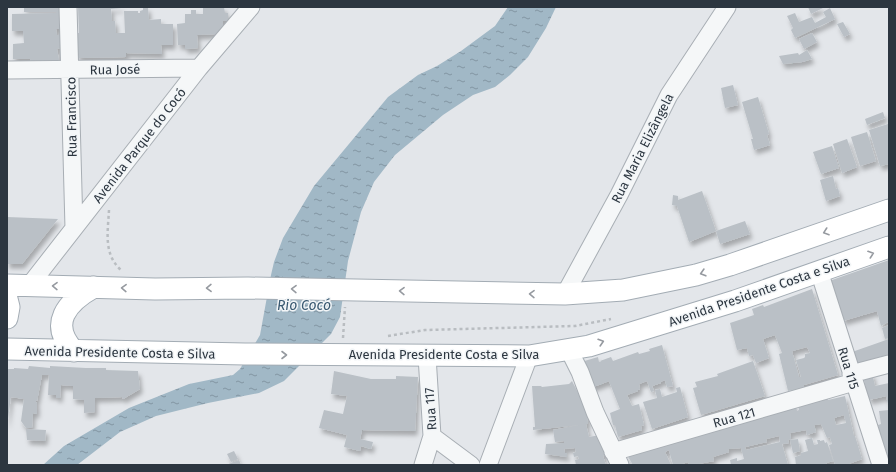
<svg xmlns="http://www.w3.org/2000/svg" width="896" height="472" viewBox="0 0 896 472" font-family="'Fira Sans',sans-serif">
<defs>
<pattern id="water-ripples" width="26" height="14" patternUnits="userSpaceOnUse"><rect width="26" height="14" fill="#a1b8c6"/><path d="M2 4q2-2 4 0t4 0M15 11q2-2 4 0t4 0" fill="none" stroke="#8396a2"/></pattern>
<filter id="shadow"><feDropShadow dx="2.5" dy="4.5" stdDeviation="2" flood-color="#0004"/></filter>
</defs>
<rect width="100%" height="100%" fill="#e3e6ea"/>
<path fill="url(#water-ripples)" d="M508 7H556L546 28 528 57 510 75 495 87 473 95 443 115 395 155 374 182 361 212 348 261 340 317 331 334 284 381 259 393 208 403 156 416 120 432 77 465H43L64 446 129 408 189 384 233 375 240 369 260 335 271 275 274 262 283 238 314 186 388 97 418 75 437 66 461 51 495 26Z"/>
<path fill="#bac0c6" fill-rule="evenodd" filter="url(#shadow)" d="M24 7H60L61 29H56L57 35H60V48L57 49 59 60 31 61 30 59H13V44L24 43 23 31H12V14L56 13V12H24Z
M78 7H122V8L111 9 112 21H115L116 33H125L124 11H138V13H140V11L143 10V8L148 7 149 20 161 19V24H173V45H161L162 54 126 53V57L79 58V55H76L75 33H79Z
M203 7H224L225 13H228V21H223V26L216 34 197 35 198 48 185 49V45H178L177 24 185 23V14H191V10H196V14H203Z
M808 7H825L811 14Z
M830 8 835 19 795 38 791 30 793 28 787 16 795 13 799 22 812 17 815 23 826 17 823 12Z
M843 22 850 34 844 37 837 24Z
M812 33 817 42 804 49 799 39Z
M807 50 812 59 802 62 783 64 779 56 798 53 799 55Z
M733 85 738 105 725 108 721 88Z
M758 97 769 134 767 135 770 145 754 150 751 139H753L742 102Z
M883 112 885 118 867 125 865 119Z
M888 124 889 129V164L880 166 869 130Z
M867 132 876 161 860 166 851 137Z
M847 139 857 167 842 173 833 144Z
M832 146 839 168 821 174 813 152Z
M833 176 836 189 838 188 840 196 826 201 820 180Z
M702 191 716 231 745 221 750 234 720 244 716 231 689 242 677 206 672 205 673 195 678 196V200Z
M7 217 58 219 22 264H7Z
M889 260 888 322 881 326 877 311 843 321 831 284 832 280Z
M812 289 838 375 804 385V387L788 391 779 354 782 353 775 335 763 339 769 358 756 363 753 355 749 356 747 348 737 350 730 323 754 315 752 309 763 305 764 307ZM807 347 810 353 805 354V357L804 358 796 360 801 377H799L792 351Z
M889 325V338L885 339 882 328Z
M889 339V354L856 364 852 352Z
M662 345 673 386 667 387 665 380 660 382 661 383 652 386 654 391 651 392 647 381 639 384 640 389 638 390V391L627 395 632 406 639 404 644 425 641 426 642 430 618 437 615 425H613L610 413 620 409 609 381 591 388 581 362 598 357 599 362H601L600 361 611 357 613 361 638 352 639 354 650 351 649 349Z
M753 361 765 396 701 415 693 388 697 387 695 382 718 376 717 374Z
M29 366 50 368V366L86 368H106V370L138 371 140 389 123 399 122 397 95 398V412L84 413V400L73 399V386L61 385 60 398H56V395H48L49 375H42L37 401 36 400V402L37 403V414L33 413 32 428H26L21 421 24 399 11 397 7 426V369H14V368L28 369Z
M334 371 371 379H396V376L418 377 415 431 362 430 360 439 373 442 371 449 361 446 360 451 344 447 347 435 319 428 324 410 343 414 347 396 331 394Z
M872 373 875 386 889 383V408L886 396 869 400 863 376Z
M572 381 587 411 588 424H586L589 437 600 435 605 455 603 456 606 465H576L575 460 579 459 578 456 574 457 573 453 576 452 575 448 564 449 565 453H567V457L545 454 546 444 564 443V441L555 442 553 430 579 425 533 430V427H535L532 386H541L542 387 569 384Z
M680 387 688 417 652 429 643 402 657 398 655 390 660 389 662 397 677 392 676 388Z
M827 396 828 400 845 396 854 436H855L862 459 846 465H835L829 445 832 444 830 437 827 438 821 424 814 425 816 432 807 435 806 430 790 433 791 439 788 440 789 443 782 444 788 465H731L730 460 737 458V461L744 459 741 448 728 449 729 452 713 457 714 461 693 465H689L688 462 679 465H673L669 450 665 452 671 465H633L626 453 796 405 797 411 799 410 798 404ZM844 415 846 423 836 425 834 418ZM779 436 780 442 746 450 745 447 767 442 766 439Z
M889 410V465L885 449 883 450 878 425 881 424 879 411Z
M26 429 46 430 45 441 27 440Z
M812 438 814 445 818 444 817 440H820V441L824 440 825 443 827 442 833 461 826 463 827 465H796L795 457 801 455V453L808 451 805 440Z
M798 439 800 451 793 453 790 440Z
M234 451 238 459 231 462 227 454Z
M239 460 241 465H226Z"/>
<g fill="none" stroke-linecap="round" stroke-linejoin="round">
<defs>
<path id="minor" d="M68 7 74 228
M7 70 199 68
M819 271 881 465
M29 286 199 68 251 7
M565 294 619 195 669 95 727 7
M569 350 580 372 595 412 620 465
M427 356 432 436 471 465
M851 374 889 364
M613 452 854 382
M423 465 432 436
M488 465 529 356"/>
<path id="major" d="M7 285 155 289 248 288 565 294 623 290 696 275 730 265 889 210
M7 299 9 307 7 318
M7 349 245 354 529 356 589 346 735 301 889 247
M74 351C48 324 67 302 94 287"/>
</defs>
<use href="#minor" stroke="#a8aeb4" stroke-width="19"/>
<use href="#major" stroke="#a3acb4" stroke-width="23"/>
<path stroke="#b9bdc1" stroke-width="2.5" stroke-dasharray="3 3" stroke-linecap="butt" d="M109 210C108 231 103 254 121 270
M388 336 425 330 575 326 611 319
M343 338 345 307"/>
<use href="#minor" stroke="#f5f7f8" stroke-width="17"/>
<use href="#major" stroke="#fff" stroke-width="21"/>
</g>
<defs><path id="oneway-chevron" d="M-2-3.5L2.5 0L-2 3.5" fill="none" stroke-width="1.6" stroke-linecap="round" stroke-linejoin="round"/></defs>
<g stroke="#969aa0">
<use href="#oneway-chevron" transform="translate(826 232) rotate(161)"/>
<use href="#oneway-chevron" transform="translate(871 254) rotate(-19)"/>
<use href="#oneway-chevron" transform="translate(703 273) rotate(164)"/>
<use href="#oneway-chevron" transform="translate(55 286) rotate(-179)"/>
<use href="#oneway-chevron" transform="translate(124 288) rotate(-178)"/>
<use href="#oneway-chevron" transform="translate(209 288) rotate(179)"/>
<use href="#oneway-chevron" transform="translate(294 289) rotate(-179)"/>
<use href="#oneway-chevron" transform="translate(402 291) rotate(-179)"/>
<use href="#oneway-chevron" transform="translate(532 294) rotate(-179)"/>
<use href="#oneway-chevron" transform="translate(601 342) rotate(-17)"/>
<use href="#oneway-chevron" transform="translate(284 355)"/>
</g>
<g text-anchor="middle" stroke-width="3" stroke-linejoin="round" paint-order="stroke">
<g font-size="13" fill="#2c3640" stroke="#f2f5f7">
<text transform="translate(115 69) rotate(-1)" y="5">Rua José</text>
<text transform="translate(71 117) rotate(-91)" y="5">Rua Francisco</text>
<text transform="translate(139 145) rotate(-52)" y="5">Avenida Parque do Cocó</text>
<text transform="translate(642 148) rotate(-63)" y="5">Rua Maria Elizângela</text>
<text transform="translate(759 291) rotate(-19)" y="5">Avenida Presidente Costa e Silva</text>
<text transform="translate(120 352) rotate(1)" y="5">Avenida Presidente Costa e Silva</text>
<text x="444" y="359">Avenida Presidente Costa e Silva</text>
<text transform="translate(849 368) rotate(73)" y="5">Rua 115</text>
<text transform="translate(430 409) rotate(-94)" y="5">Rua 117</text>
<text transform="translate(734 417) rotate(-16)" y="5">Rua 121</text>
</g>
<g font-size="14" font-style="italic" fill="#395971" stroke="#f2f5f7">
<text x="304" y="310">Rio Cocó</text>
</g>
</g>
<rect width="896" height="472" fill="none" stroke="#2c3640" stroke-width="16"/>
</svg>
